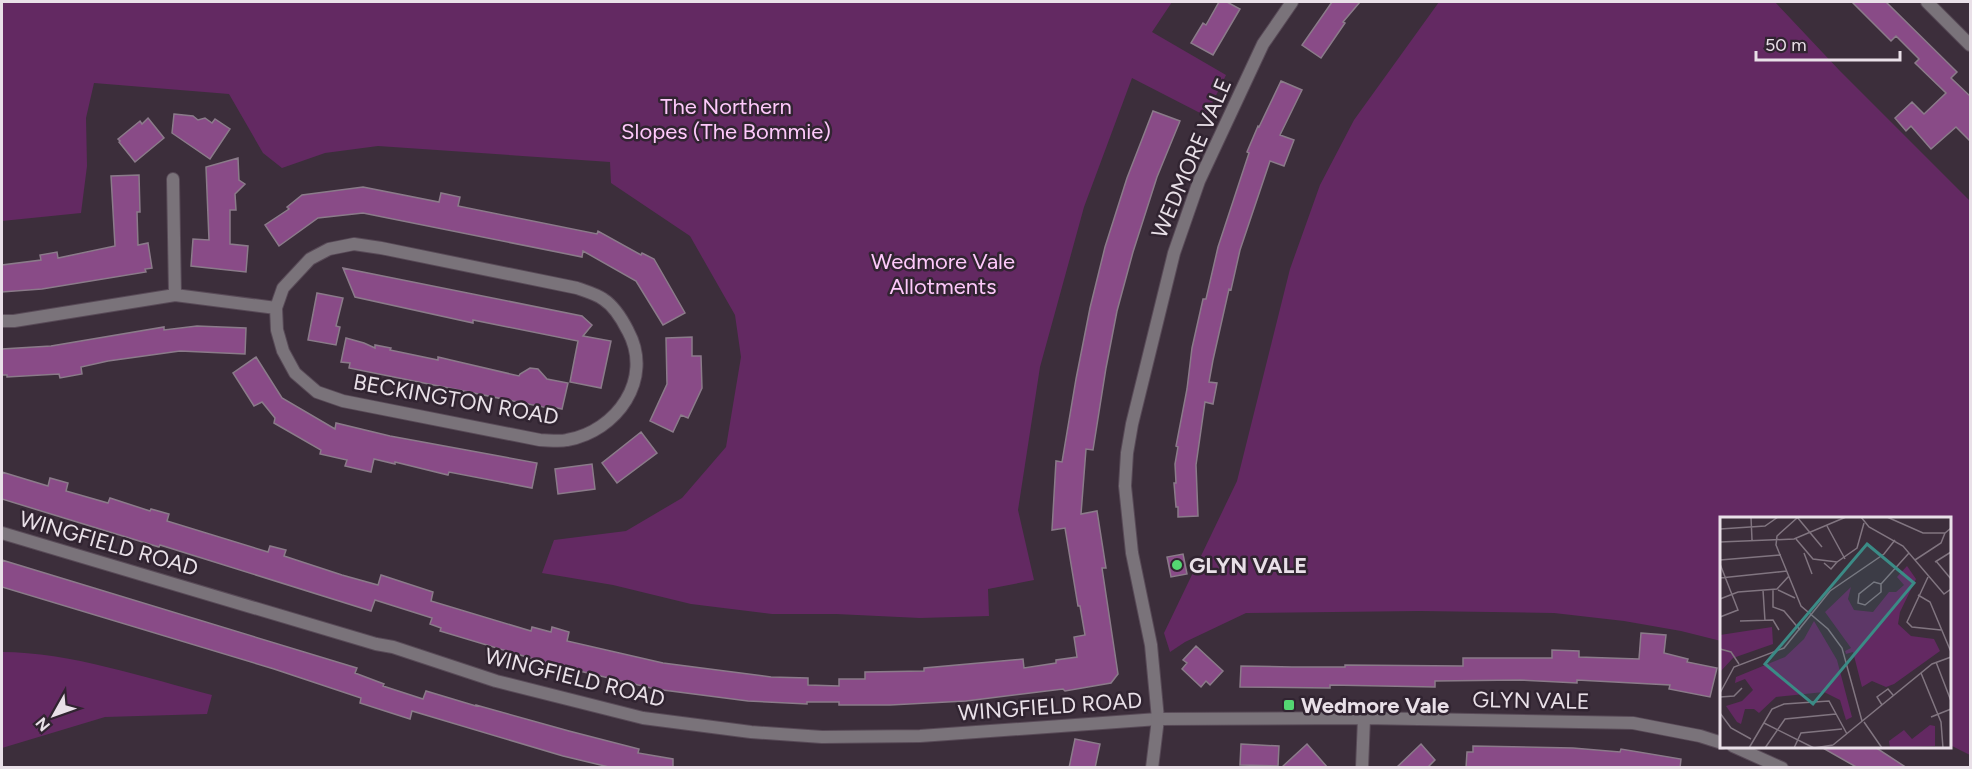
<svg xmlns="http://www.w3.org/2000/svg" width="1972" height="769" viewBox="0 0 1972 769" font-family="Figtree,sans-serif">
<rect width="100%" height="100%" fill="#3c2e3b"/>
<path fill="#632962" d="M2 2H1172L1152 32 1226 75 1206 116 1132 78 1084 207 1040 367 1018 510 1034 580 988 589 989 616 920 618 836 614H772L691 604 613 585 542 573 554 540 626 531 682 498 726 447 741 357 735 315 690 236 611 183 610 162 378 146 325 153 282 168 263 153 229 94 94 83 86 118 87 166 81 213 2 221Z
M1439 2H1775L1840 71 1970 201V755L1950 745V518H1722L1721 641 1681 631 1624 621 1554 613 1420 611 1246 613 1185 642 1170 652 1164 633 1237 481 1290 269 1320 185 1354 120Z
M2 652C69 652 146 678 212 695L207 714 105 717 2 748Z"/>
<path fill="#894b87" stroke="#8b7b8a" stroke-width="1.5" d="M1219 2H1227L1240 9 1213 55 1191 43 1203 23 1206 25Z
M1332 2H1360L1343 22 1345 23 1321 58 1302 45Z
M1852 2H1886L1957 72 1951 78 1971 97V142L1956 127 1931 149 1911 126 1906 131 1895 118 1912 102 1924 114 1946 93 1915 63 1919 59 1896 36 1891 41Z
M1281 81 1302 90 1280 135 1294 140 1284 166 1270 161 1240 250 1231 290 1229 289 1213 360 1209 382 1217 383 1213 404 1205 402 1196 465 1198 516 1178 517V507H1176L1174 483H1176L1175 464 1178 447 1176 446 1187 389 1192 348 1203 299H1206L1218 247 1249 153 1247 152 1258 126 1259 127Z
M1153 111 1180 121 1157 177 1133 252 1117 311 1106 368 1093 450 1086 449 1081 514 1097 511 1106 568H1102L1118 674 1111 683 1065 691 1063 689 966 701 890 705H839V702H807V704L748 701 655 689 550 664 440 631 441 628 430 624 432 618 375 600 371 611 160 545 159 547 113 533 2 499V472L48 486 50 478 68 483 66 491 108 503 110 498 150 511 151 509 169 514 167 521 268 552 270 546 286 550 284 556 342 575 378 585 381 575 433 592 431 601 531 631 532 627 551 632 552 627 569 632 567 641 663 663 771 677 808 678V685L839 686V679H865V672L924 671V668L1023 659 1024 668 1056 663V660L1077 657 1074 637 1085 635 1080 606H1078L1065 528 1052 530 1056 461 1062 462 1076 379 1090 308 1105 247 1127 178Z
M174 114 193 116 198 120 205 118 212 123 215 119 230 129 210 159 172 133Z
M148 118 164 138 135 162 119 142 120 141 118 139 140 121 142 124Z
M238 158 239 180 245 184 235 194 236 210H230V244L248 246 246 272 191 266 193 239 209 240 206 167Z
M139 175 140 212H137L138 245 148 243 152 268 145 269 146 272 42 289 2 292V265L41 260 40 255 57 252 58 258 115 246 111 176Z
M363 187 439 202 441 193 460 197 458 206 597 234 598 231 641 255 642 253 654 259 685 313 663 325 636 281 583 251 582 257 363 213 318 218 279 246 265 225 289 209 287 207 302 195Z
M343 268 582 316 592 325 583 336 611 341 601 388 570 382 578 341 473 320V323L355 297Z
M317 293 343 298 336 326 340 327 336 345 308 340Z
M197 326 246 328 245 354 180 351 108 361 81 367 82 374 60 378 59 374 7 377V375H2V349L51 346 164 327V330Z
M692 337V356H701L702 388 688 418 681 415 673 432 650 421 667 384 666 338Z
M346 338 364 343 375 348V345L391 348 390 350 438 360V357L455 361 519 376 520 374 530 368 538 369 547 379 568 383 562 409 549 406 548 408 349 368 350 363 341 362Z
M256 357 282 398 335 429 336 423 390 436 537 463 532 488 449 472 448 475 395 462V464L374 459 371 472 345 466 347 460 320 454 321 450 274 423 275 418 262 402 254 406 233 373Z
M641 432 657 453 617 483 602 463Z
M592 464 595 489 558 494 555 469Z
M1183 554 1187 574 1171 577 1167 557Z
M2 560 357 668 355 673 384 684 383 686 423 699 426 691 476 706V705L569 731 639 749 638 753 673 759V768H613L563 756 412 711 410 719 360 703 361 698 274 669 2 587Z
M1641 633 1666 635 1664 653 1688 659 1687 662 1717 668 1710 697 1669 689 1670 685 1577 680V683L1520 680 1435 681V687L1330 685V688L1240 687 1241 666 1292 667H1345V665L1463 666V658H1552V650L1579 651V657L1639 659Z
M1196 646 1223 671 1210 685 1206 681 1201 687 1182 669 1187 663 1183 660Z
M1075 739 1100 744 1095 768H1069Z
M1241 744 1279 746 1278 766 1240 765Z
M1307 744 1328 768 1282 767Z
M1421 744 1435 760 1427 768H1396Z
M1473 746 1573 748 1620 752 1621 749 1681 759 1680 768H1466L1467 752H1473Z
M1821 747H1875L1907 768H1858Z"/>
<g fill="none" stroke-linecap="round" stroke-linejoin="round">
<defs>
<path id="minor" d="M1927 2 1970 45
M173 179 175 295
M354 244 381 248 577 288C585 291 596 294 603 299 614 306 622 319 628 331 654 379 617 431 567 440 559 442 548 440 540 440L343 401 317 392 295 373 283 351 277 330 276 308 283 288 310 259 329 249Z
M2 321H14L175 295 276 308
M2 533 376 644 393 647 496 681 643 718 751 732 822 737 920 736 1158 719 1364 718 1633 723 1700 736 1722 743
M1733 746 1782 768
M1362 768 1364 718"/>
<path id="tertiary" d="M1152 768 1158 719 1151 645 1132 553 1125 486 1127 453 1132 424 1174 253 1199 181 1263 44 1292 2"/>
</defs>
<use href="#minor" stroke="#584a57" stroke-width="14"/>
<use href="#tertiary" stroke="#584a57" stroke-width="14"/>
<use href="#minor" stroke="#7a737a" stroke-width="12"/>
<use href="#tertiary" stroke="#7a737a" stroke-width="12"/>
</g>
<g fill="#54d672" stroke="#312431" stroke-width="2">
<circle cx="1177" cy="565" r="6"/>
<rect x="1283" y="699" width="12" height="12" rx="3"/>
</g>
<g text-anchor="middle" stroke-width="5" stroke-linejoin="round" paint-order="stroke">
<g font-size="22" fill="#fec9fb" stroke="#312431">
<text x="726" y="114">The Northern<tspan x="726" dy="25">Slopes (The Bommie)</tspan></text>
<text x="943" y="269">Wedmore Vale<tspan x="943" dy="25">Allotments</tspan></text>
</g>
<g font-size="22" fill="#e9e0e8" stroke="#312431">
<text transform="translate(1191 158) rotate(-67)" y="8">WEDMORE VALE</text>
<text transform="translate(456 399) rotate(10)" y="8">BECKINGTON ROAD</text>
<text transform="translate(109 543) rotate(16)" y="8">WINGFIELD ROAD</text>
<text transform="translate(575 677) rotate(14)" y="8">WINGFIELD ROAD</text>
<text transform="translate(1531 700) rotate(1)" y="8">GLYN VALE</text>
<text transform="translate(1050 706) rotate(-4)" y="8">WINGFIELD ROAD</text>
</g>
<g font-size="22" font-weight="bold" fill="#e9e0e8" stroke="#312431" text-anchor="start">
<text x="1189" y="573">GLYN VALE</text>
<text x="1301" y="713">Wedmore Vale</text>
</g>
</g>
<g transform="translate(1720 517)">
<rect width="231" height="231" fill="#3c2e3b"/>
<path d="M187 49 196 62 180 95 178 107 191 119 214 122 220 134 174 167 166 170 152 164 142 170 133 135 126 137 125 134 131 131 105 95 131 70 128 82 134 93 153 95 169 75H176L184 68 177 60ZM94 104 117 143 132 200 126 203 120 183 104 175 56 180 39 196 34 192H25L21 207 17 205 6 189 22 184 33 173 25 162 15 166 16 160 65 140 84 122ZM52 110 53 127 13 141 0 155V118ZM210 208 215 209V229L170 231 169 224 184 213 192 222Z" fill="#632962"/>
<path fill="none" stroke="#817580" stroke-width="1.5" d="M31 0 32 23M77 0 102 30M141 0 149 10 183 29 224 77 231 72M167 0 203 16H225L231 11M77 1 57 19 56 28 81 89 108 112 122 131 142 204M107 9 125 42M0 12 45 9 58 0M76 22 93 42 117 45 137 31 144 6M0 25 74 22 126 0M84 36 92 57M0 43 61 38M195 43 221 26 225 16M216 44 231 62M215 45 231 35M104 46 111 52 117 45M0 47 18 93 0 100M208 60 187 105 192 110 221 113M0 61 67 54M161 67 154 65 139 77 138 86 145 88 161 75V67L189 36M43 73 45 104M53 73V90L64 94 80 113M58 73 75 81M198 78 210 85 231 135M0 82 18 75 57 72 69 59M20 104 53 103 59 113M0 132 11 135 19 147M216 145 231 184M201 156 221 205 223 231M0 176 14 150 64 131 110 74 164 37 175 23M0 180 14 179 22 171M162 188 157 180 168 172 173 178M0 196 11 211 31 222M211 200 231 192M144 205 162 231M44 206 94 231M113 228 212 147 231 140M29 231 52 192 64 187 109 184 127 217M45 231 65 202 116 197M74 231 81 216 122 212M94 231 113 228"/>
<path fill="#3b8b86" fill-opacity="0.15" stroke="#3b8b86" stroke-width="3" d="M147 27 194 66 93 187 45 147Z"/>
<rect width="231" height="231" fill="none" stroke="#e9e0e8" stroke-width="3"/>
</g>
<rect width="1972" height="769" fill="none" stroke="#e9e0e8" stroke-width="6"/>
<g transform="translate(54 715) rotate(230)" stroke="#312431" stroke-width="4.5" paint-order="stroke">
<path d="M0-4.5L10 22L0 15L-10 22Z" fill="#e9e0e8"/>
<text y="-9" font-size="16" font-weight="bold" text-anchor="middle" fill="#e9e0e8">N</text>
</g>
<path d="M1756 51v9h144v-9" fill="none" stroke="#e9e0e8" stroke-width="3"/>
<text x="1765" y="51" font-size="18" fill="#e9e0e8" stroke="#312431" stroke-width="4.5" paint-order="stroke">50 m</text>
</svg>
